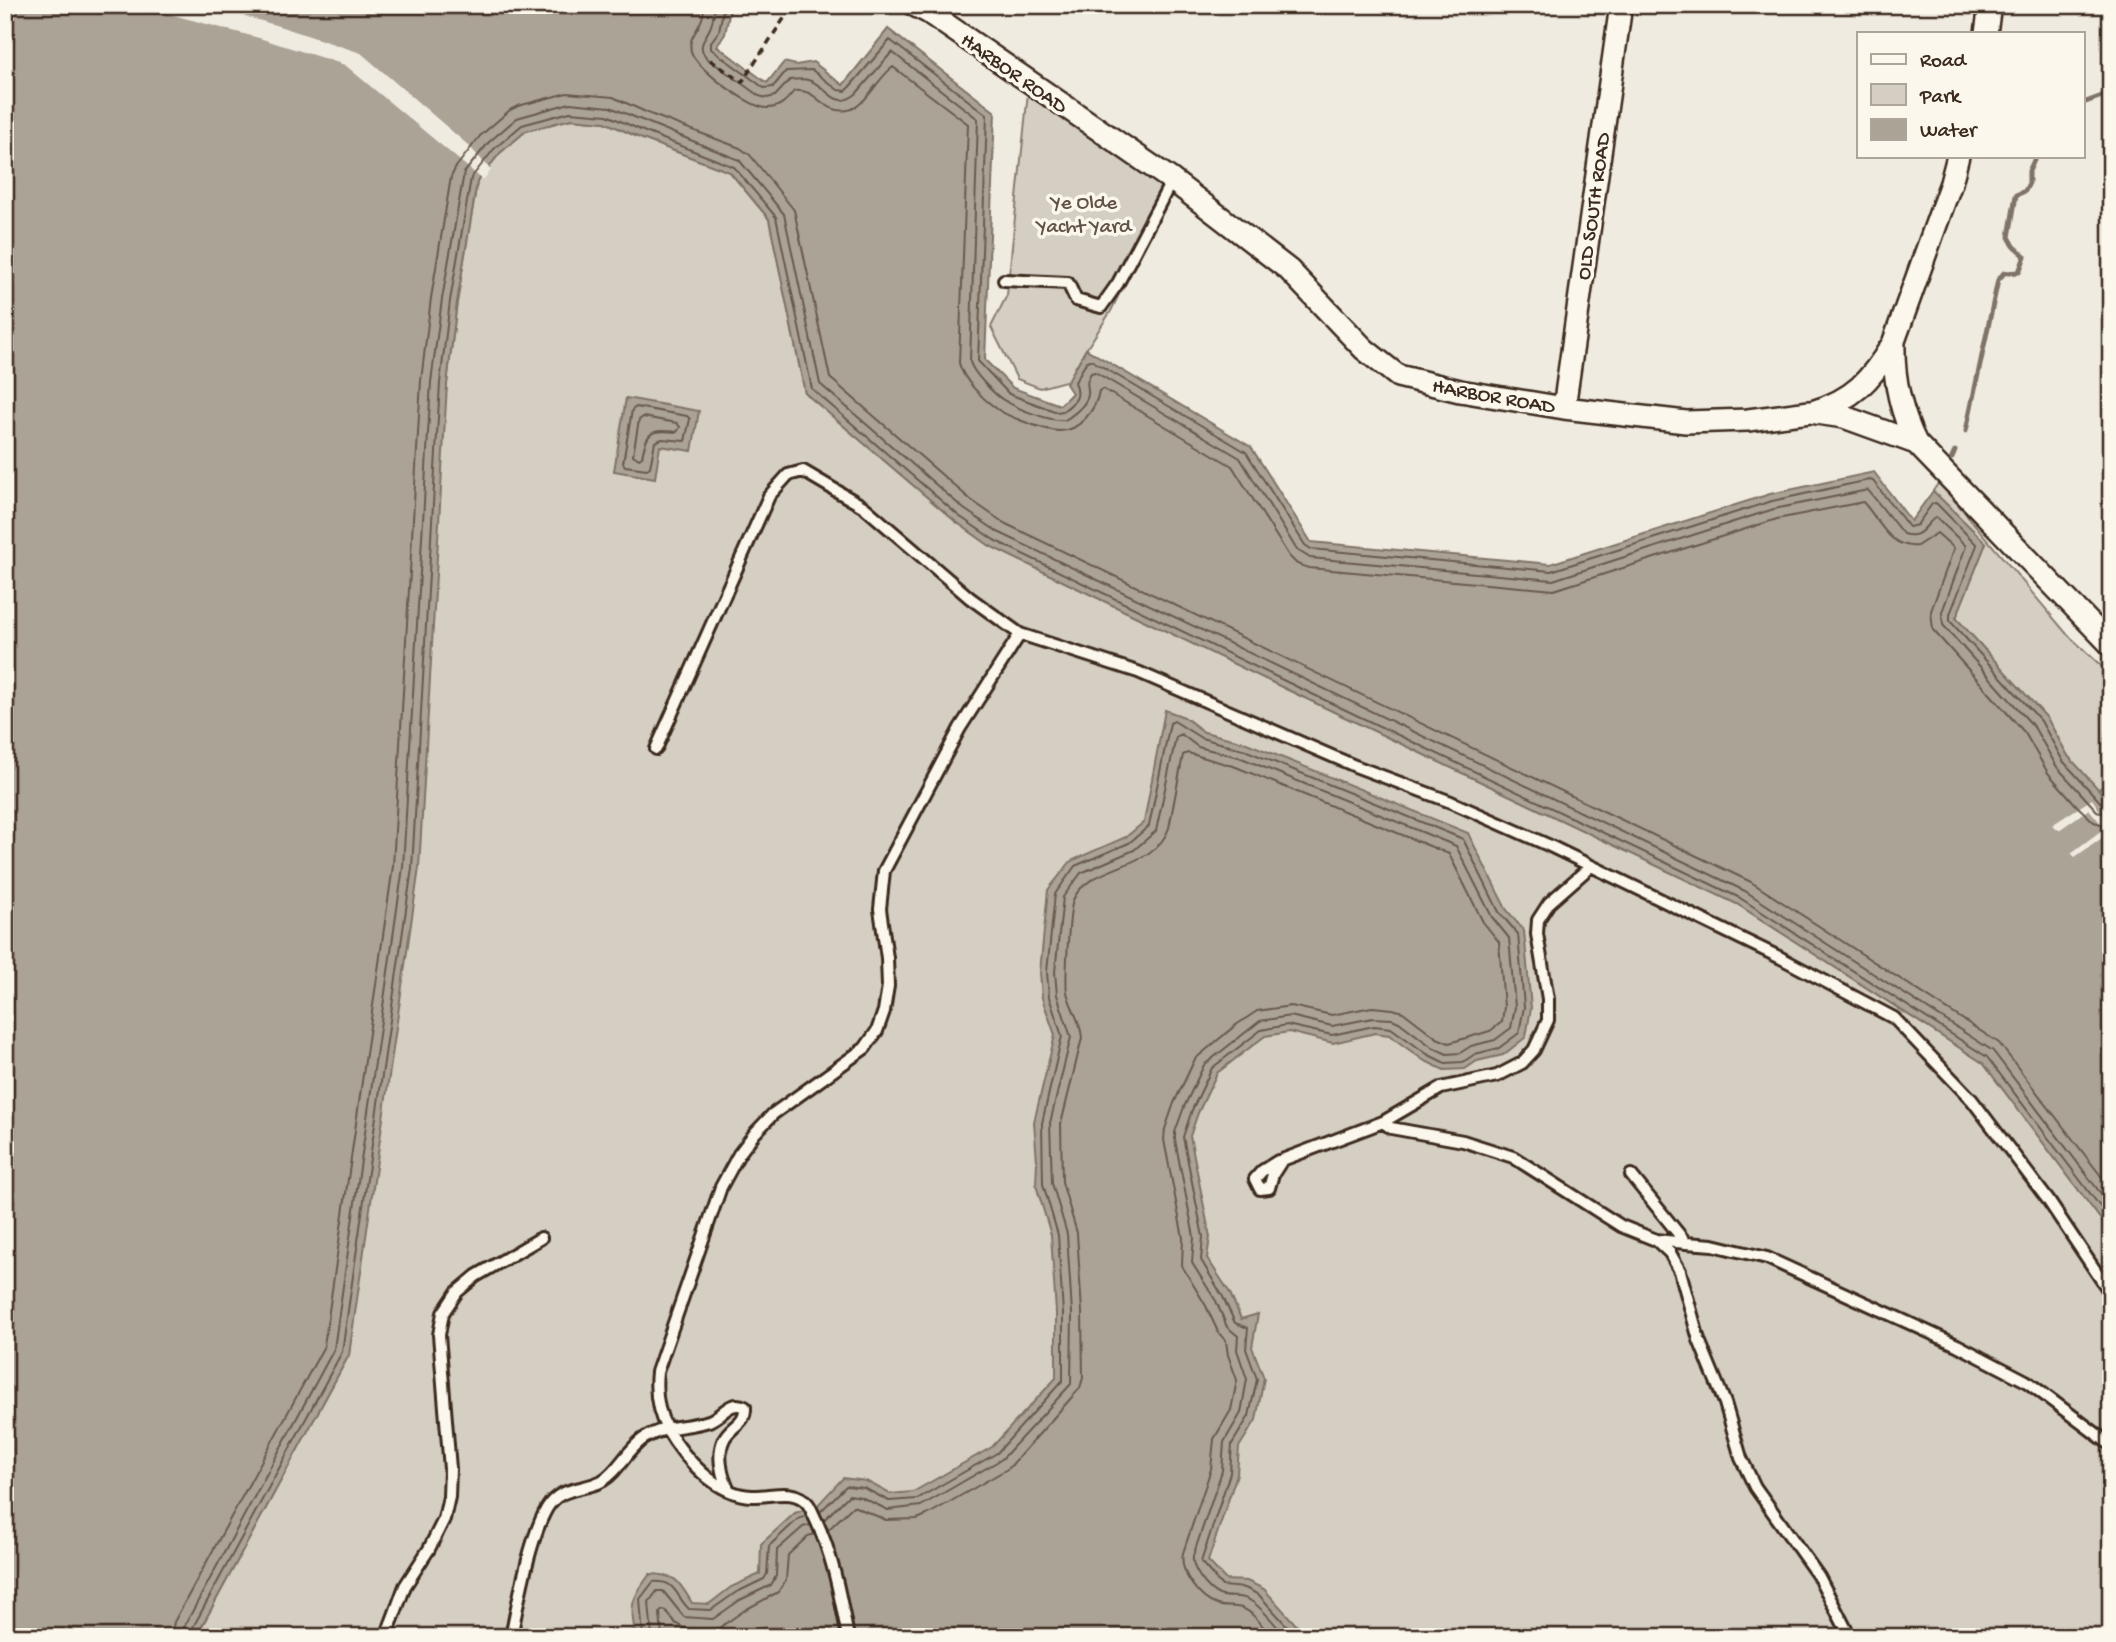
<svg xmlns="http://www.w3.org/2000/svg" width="2116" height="1642" viewBox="0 0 2116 1642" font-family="'Gochi Hand',sans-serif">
<rect width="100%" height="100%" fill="#f0ebe0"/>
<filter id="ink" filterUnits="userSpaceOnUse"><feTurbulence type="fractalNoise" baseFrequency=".0143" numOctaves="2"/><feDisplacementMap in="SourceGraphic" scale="14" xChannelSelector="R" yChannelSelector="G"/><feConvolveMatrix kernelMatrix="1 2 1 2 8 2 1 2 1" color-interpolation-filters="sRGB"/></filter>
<g filter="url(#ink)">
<path fill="#d5cec3" stroke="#887c70" stroke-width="2" d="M1028 92 1170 189 1111 311 1080 359 1069 380 1040 388 1017 379 991 327 1007 295Z
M571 119 605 122 640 138 730 172 769 219 805 393 955 521 990 546 1286 689 1737 904 1983 1063 2111 1233V1637H196L349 1355 447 384 457 302 477 182 500 153 526 131Z
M1939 482 2066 633 2111 675V779L2098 790 2068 756 2047 718 1956 618 1986 543 1933 491Z"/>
<path fill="#aca397" stroke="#7f7367" stroke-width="2" d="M5 5H731L725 34 717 46 767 83 784 62 796 65 813 62 843 85 888 29 995 112 985 360 1013 388 1060 405 1072 393 1066 384 1086 349 1251 447 1311 542 1550 564 1770 494 1874 472 1911 521 1933 491 1986 543 1956 618 2047 718 2068 756 2111 803V1233L1983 1063 1737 904 1286 689 990 546 955 521 805 393 769 219 730 172 640 138 605 122 571 119 526 131 500 153 477 182 457 302 447 384 419 868 349 1355 196 1637H5Z
M626 398 699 411 692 451 660 446 655 478 614 471Z
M1165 710 1184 717 1204 732 1244 742 1468 833 1506 909 1524 931 1531 1008 1526 1037 1503 1055 1477 1061 1465 1069 1444 1070 1423 1060 1389 1035 1375 1033 1333 1043 1289 1032 1265 1036 1217 1073 1198 1113 1190 1136 1210 1237 1207 1258 1230 1293 1241 1319 1258 1314 1252 1347 1264 1378 1256 1420 1239 1447 1237 1474 1208 1561 1226 1580 1247 1581 1264 1589 1307 1637H636C629 1606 631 1599 650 1574 677 1575 678 1580 692 1603L709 1604 731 1587 760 1574 761 1544 795 1513 817 1506 843 1478 866 1481 890 1494 913 1492 992 1447 1056 1378V1313L1051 1235 1036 1185 1037 1161 1034 1122 1055 1035 1042 998 1040 972 1048 890 1071 861 1126 837 1144 822Z"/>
<path fill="#f0ebe0" d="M136 5H206L282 27 361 53 469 146 491 170 483 180 345 65 259 38Z
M2092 799 2111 827V841L2105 836 2075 857 2071 853 2102 830 2103 826 2089 809 2059 830 2052 825Z"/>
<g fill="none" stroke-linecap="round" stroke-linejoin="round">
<path stroke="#685a4e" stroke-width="2" d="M705 5C704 10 703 17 701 21 697 32 688 38 691 51 694 67 751 109 768 108 780 108 787 100 794 91 814 89 817 103 834 109 863 119 874 80 893 67L968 124 959 363C963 380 983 399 997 409 1008 417 1047 431 1060 431 1080 431 1096 409 1099 391L1103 389 1232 466 1289 556 1297 564 1309 568 1554 590 1777 519 1863 502C1879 519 1889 549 1917 546L1937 533 1954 548 1931 611 1933 630 2025 733 2048 773 2078 807 2094 822 2111 827
M715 5C714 12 713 22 710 28 704 41 696 47 708 59L759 96 767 98 775 96 790 80C795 80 804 78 808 80 827 84 833 112 856 94L892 52 978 119 970 362C973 373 996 397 1007 402 1019 409 1051 422 1065 420 1073 415 1086 405 1088 395 1089 384 1084 385 1091 373L1095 372 1240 458 1297 550 1310 558 1553 580 1774 509 1868 490 1903 534C1922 540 1924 525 1936 517L1966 546 1942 612 1943 625 2034 727 2057 767 2097 811 2111 816
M724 5 719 31 711 42V49L764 88 773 87 786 71 812 70 838 90 846 91 890 40 987 115 978 361 1009 394 1057 412 1063 411C1076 401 1081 398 1075 382L1087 361 1091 360 1246 452 1305 545 1311 549 1551 571 1772 501 1869 480 1873 481 1909 527 1917 525 1932 504 1936 503 1977 545 1950 614V621L2041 721 2063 761 2103 805 2111 807
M636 407 687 416 690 419 685 441 662 439 655 442 650 467 647 469 625 466 623 463 632 410Z
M643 417 677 423 680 427 677 432C651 429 647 431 642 457L639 459 633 455 639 420Z
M820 1512 846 1486 864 1488 889 1501 917 1499 997 1453 1063 1380V1313L1058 1235 1043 1184 1042 1123 1062 1036 1049 997 1047 972 1055 894 1075 866 1129 843 1149 826 1170 723 1174 721 1201 738 1242 749 1463 839 1499 912 1518 934 1524 1007 1519 1033 1499 1048 1475 1054 1463 1062 1445 1063 1427 1054 1391 1028 1374 1026 1332 1035 1287 1025 1261 1030 1212 1068 1192 1110 1183 1137 1203 1237 1201 1260 1223 1297 1235 1323 1248 1328 1246 1349 1257 1379 1249 1416 1232 1444 1230 1473 1201 1562 1222 1586 1245 1588 1259 1595 1297 1637
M824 1520 849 1495 861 1497 888 1510 921 1506 1002 1459 1071 1384 1072 1313 1067 1234 1052 1183 1050 1123 1071 1037 1057 995 1055 972 1063 897 1081 873 1134 850 1156 831 1176 737 1181 734 1198 747 1239 757 1456 846 1492 917 1509 938 1515 1007 1511 1028 1495 1040 1471 1046 1460 1053 1447 1054 1432 1047 1399 1022 1392 1019 1373 1018 1332 1026 1290 1016 1260 1021 1204 1065 1184 1107 1175 1132V1140L1194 1237 1192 1263 1216 1301 1227 1327 1238 1336 1237 1350 1247 1379 1241 1413 1224 1442 1222 1471 1193 1556C1191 1569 1207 1589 1219 1595 1230 1599 1241 1594 1251 1601 1264 1609 1275 1625 1286 1637
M828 1530 853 1506 886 1520 917 1519 927 1515 1009 1468 1080 1388 1083 1378 1082 1312 1077 1233 1062 1182 1061 1124 1082 1038C1081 1021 1070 1007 1067 992 1065 979 1069 912 1073 900 1089 863 1154 871 1169 828L1183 755 1188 753 1236 767 1449 854 1483 922 1499 942 1504 1007 1502 1022 1490 1031 1449 1043 1437 1038 1403 1012 1393 1009 1372 1007 1332 1015 1291 1006 1257 1011 1236 1025 1195 1059 1174 1103 1165 1129 1164 1140 1183 1238 1182 1266 1206 1306 1218 1332 1226 1341 1228 1355 1237 1380 1231 1410 1214 1439 1211 1469 1183 1553C1179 1572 1199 1599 1217 1605 1226 1608 1236 1605 1244 1609 1255 1614 1264 1628 1271 1637
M171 1637 174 1622 324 1346 393 866 421 381 431 298 451 177 456 167 480 136 510 110 518 106 567 93 613 97 650 114 740 148 750 155 794 210 830 378 971 500 1004 523 1751 882 1999 1043 2111 1189
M182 1637 184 1627 334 1349 403 867 431 382 442 299 464 173 489 142 517 118 570 103 610 107 739 160 784 214 820 384 964 509 998 532 1745 891 1993 1051 2111 1207
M190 1637 191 1631 342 1352 412 868 440 383 450 301 471 178 494 149 522 125 570 112 607 115 643 131 734 167 776 217 812 389 959 516 994 540 1289 683 1740 898 1987 1057 2111 1221
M643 1637 640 1599 653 1582C677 1580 675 1596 689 1609L711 1610 735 1593 764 1579 767 1574 769 1546 798 1519 807 1516
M652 1637 649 1602 657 1591H663L684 1617 713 1619 740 1600 771 1585 776 1576 777 1550 803 1527 810 1525
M662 1637 660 1613 662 1610 666 1611 675 1623 684 1628 708 1630 719 1628 745 1610 778 1592 786 1580 788 1555 808 1536 815 1534"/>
<path stroke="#7f7367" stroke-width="5" d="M2083 103 2102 96 2111 88
M1966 431 1998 280 2004 273 2019 272 2025 256 2014 246 2009 237 2016 195 2025 191 2029 183V171L2036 156
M1952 458 1955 451"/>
<defs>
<path id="lane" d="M1004 280 1068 283 1076 300 1101 307 1118 283 1172 180
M656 749 769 496 788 475 803 471 864 507 970 598 1020 634 1138 672 1355 766 1451 802 1548 845 1781 958 1894 1018 1972 1100 2048 1200 2111 1294
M1383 1122 1391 1128 1463 1141 1513 1157 1621 1226 1656 1240 1686 1243 1631 1175
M1278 1161 1262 1171 1255 1179 1260 1189 1269 1188 1273 1174 1282 1160 1383 1122 1441 1088 1497 1076 1522 1063 1534 1050 1548 1020V999L1537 934 1538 920 1549 903 1591 866
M1656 1240 1670 1253 1680 1271 1699 1340 1725 1403 1741 1458 1755 1487 1819 1577 1850 1637
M1686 1243 1713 1245 1767 1258 1957 1345 2026 1381 2111 1445
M386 1637 405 1586 429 1549 444 1519 449 1497 450 1469 439 1335 443 1313 457 1292 476 1276 541 1238
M511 1637C518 1602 530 1537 547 1508 560 1486 583 1491 602 1481 618 1472 627 1450 643 1439 664 1425 686 1428 709 1421 723 1416 730 1399 745 1407 746 1424 731 1425 724 1439 717 1453 721 1475 728 1488
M848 1637C840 1596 833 1555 815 1518 813 1514 811 1508 808 1504 795 1487 770 1497 752 1496 716 1495 684 1458 667 1429 657 1411 655 1391 657 1372L721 1187 739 1154 755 1133 773 1114 865 1048 877 1031 884 1011 888 986 887 958 880 909 884 871 960 728 1020 634"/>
<path id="street" d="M914 5 928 12 1172 180 1289 270 1364 349 1398 376 1460 391 1564 408 1686 422 1748 420 1810 412 1844 417 1916 443 2111 645
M1986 33 1990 5
M1564 408 1621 5
M1812 412C1853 400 1871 380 1892 345
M1916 443C1900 411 1893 376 1894 341L1951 183 1958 156"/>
</defs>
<use href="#lane" stroke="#3b2a1e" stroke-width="16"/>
<use href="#street" stroke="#3b2a1e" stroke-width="26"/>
<path stroke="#3b2a1e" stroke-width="3.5" stroke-dasharray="7 5" stroke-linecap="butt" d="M710 60 742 82 793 5"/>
<use href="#lane" stroke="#fbf7ec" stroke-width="10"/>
<use href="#street" stroke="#fbf7ec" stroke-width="21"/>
</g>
</g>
<g text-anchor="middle" stroke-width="7" stroke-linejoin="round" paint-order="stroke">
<g font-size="21" fill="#3b2a1e" stroke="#fbf7ec">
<text transform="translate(1015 72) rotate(35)" y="7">HARBOR ROAD</text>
<text transform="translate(1592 206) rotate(-82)" y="7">OLD SOUTH ROAD</text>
<text transform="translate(1494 395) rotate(10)" y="7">HARBOR ROAD</text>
</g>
<g font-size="21" fill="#625347" stroke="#fbf7ec">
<text x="1084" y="208">Ye Olde<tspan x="1084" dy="24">Yacht Yard</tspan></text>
</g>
</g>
<rect width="2116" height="1642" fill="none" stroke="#fbf7ec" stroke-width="28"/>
<rect x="14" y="14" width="2088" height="1614" fill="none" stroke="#3b2a1e" stroke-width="2.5" filter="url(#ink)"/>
<rect x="1857" y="32" width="228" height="126" fill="#fbf7ec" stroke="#aea59a" stroke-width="2"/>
<rect x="1871" y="54" width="35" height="10" fill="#fbf7ec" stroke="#aea59a" stroke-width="2"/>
<text x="1920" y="66" font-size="21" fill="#3b2a1e">Road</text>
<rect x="1871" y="84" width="35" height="21" fill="#d5cec3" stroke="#aea59a" stroke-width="2"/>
<text x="1920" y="102" font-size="21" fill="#3b2a1e">Park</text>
<rect x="1871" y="119" width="35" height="21" fill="#aca397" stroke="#aea59a" stroke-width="2"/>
<text x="1920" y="136" font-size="21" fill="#3b2a1e">Water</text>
</svg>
